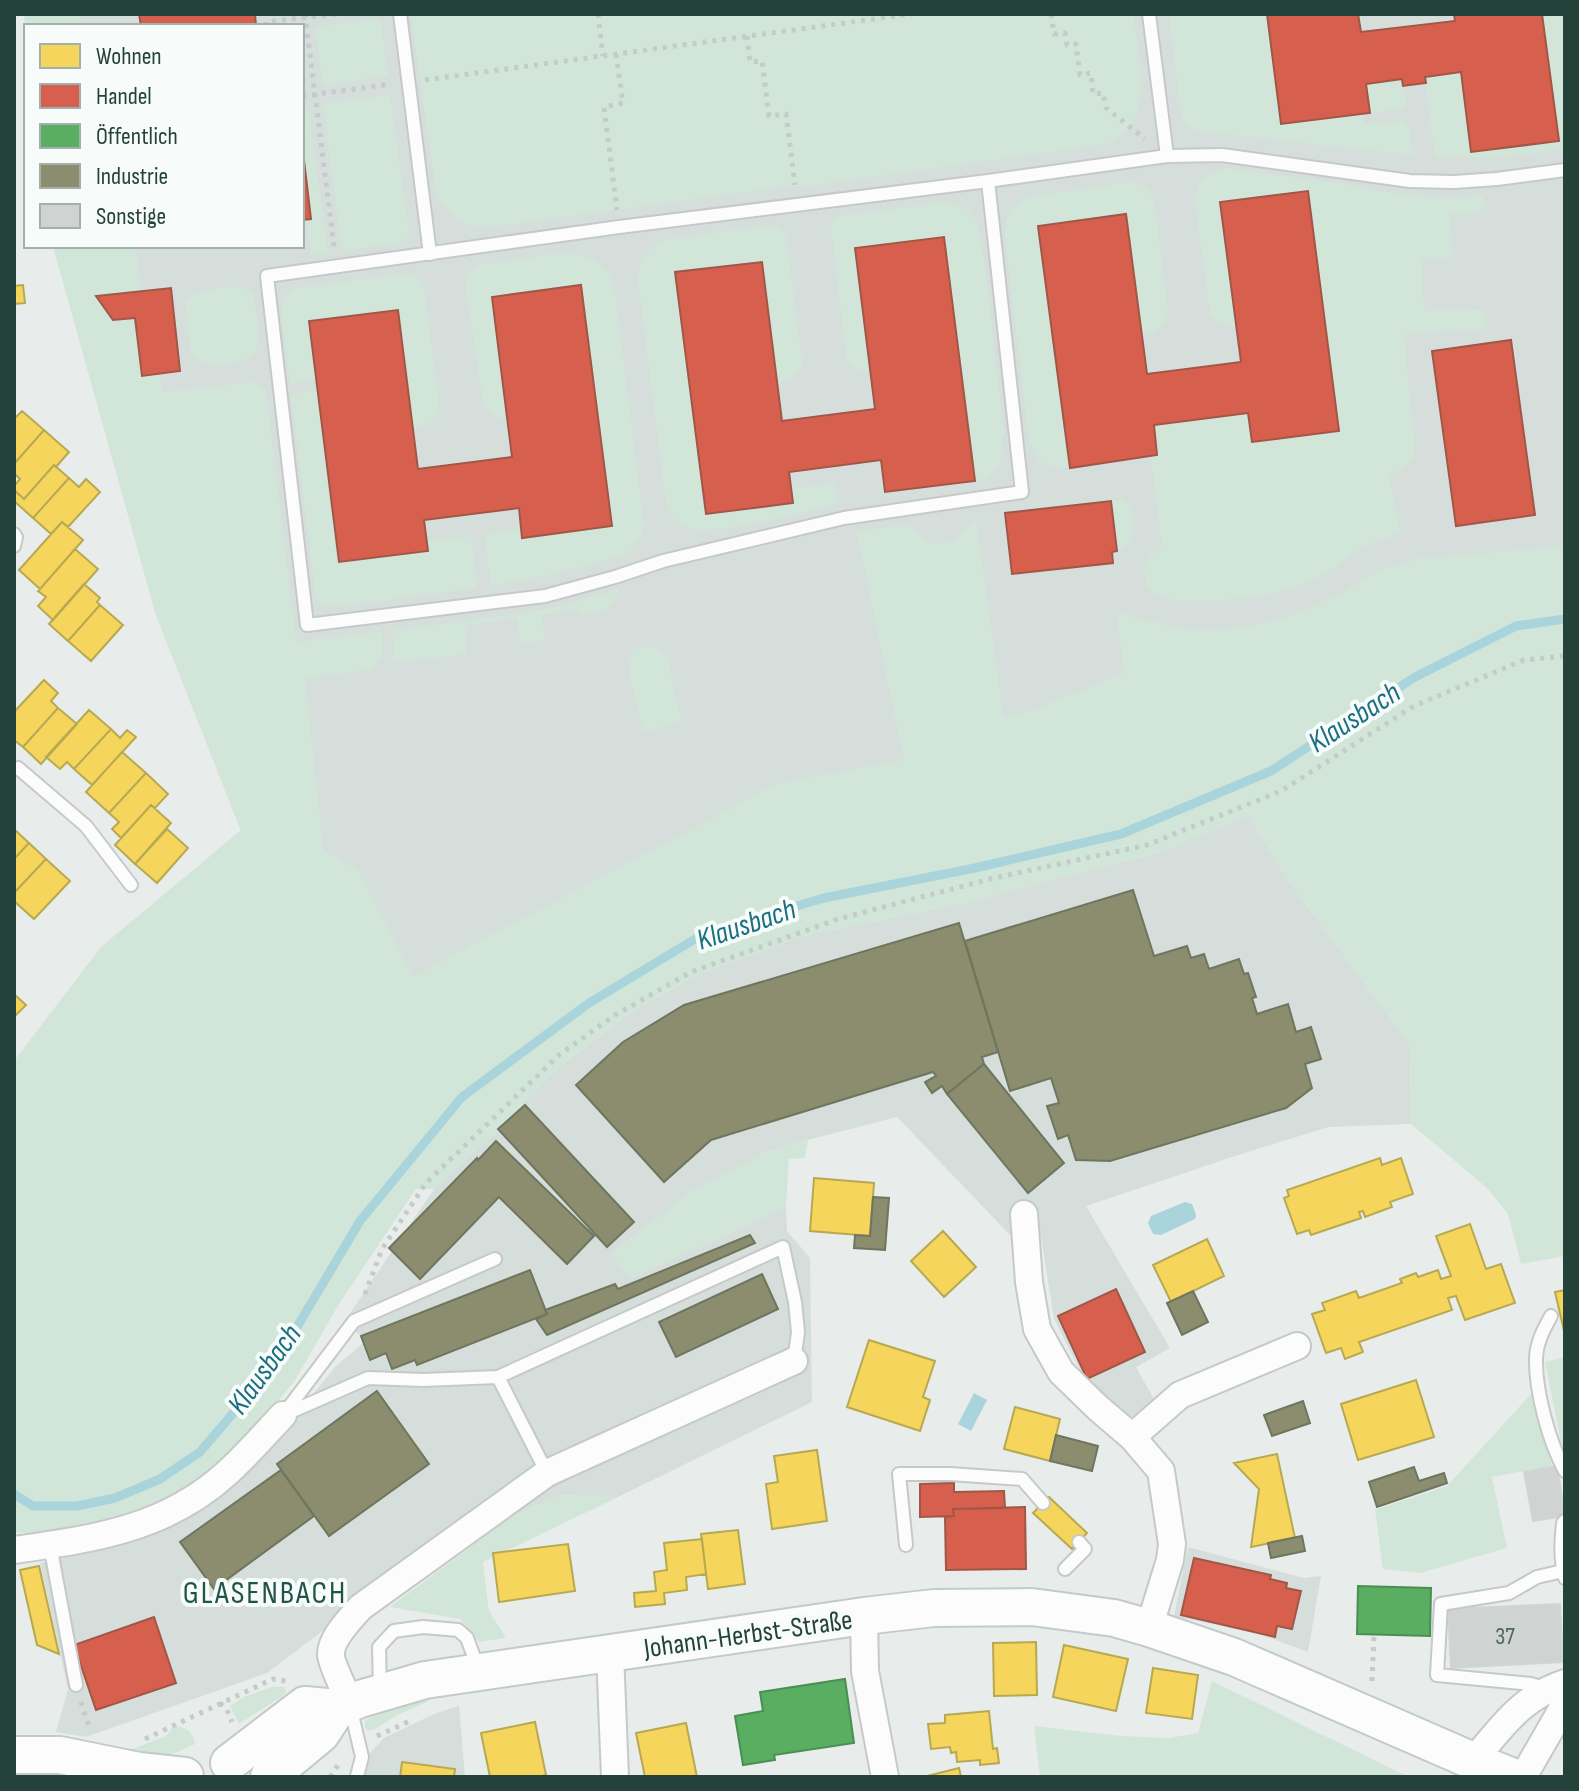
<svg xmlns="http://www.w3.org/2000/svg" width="1579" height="1791" viewBox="0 0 1579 1791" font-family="'Sofia Sans Condensed',sans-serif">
<rect width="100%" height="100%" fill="#e8edeb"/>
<path fill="#d6dedb" d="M24 14H1565V591L334 1067 156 615 53 246H302V26H26V32Z
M1248 815 1288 880 1410 1044 1411 1124 1329 1127 1241 1154 1086 1206 1170 1348 1136 1367 1156 1403 1129 1418 1087 1384 1054 1319 1039 1224 1010 1235 897 1117 808 1140 762 1154 631 1278 786 1207 787 1231 810 1258 812 1402 616 1498 562 1495 512 1516 496 1500 267 1673 86 1737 56 1732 68 1689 40 1563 125 1543 161 1530 229 1483 294 1418 335 1367 363 1343 361 1336 344 1322 434 1189 495 1133 559 1067 634 1010 705 971 804 936 967 902 1157 853Z
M1188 1547 1304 1578 1321 1576 1308 1652 1259 1634 1174 1616Z
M459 1706 465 1777H347L384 1738 434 1714Z"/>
<path fill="#d1e6d8" d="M24 14H78L80 26H26V32Z
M411 14H1133C1137 48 1152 109 1123 134 1118 138 1112 141 1107 144L806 186 783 187 492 227C461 226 455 222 437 197Z
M1169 14H1267L1362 114 1365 125 1403 121 1409 127 1413 155 1198 131 1182 120Z
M1542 14H1565V149L1495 158 1435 156 1425 77 1461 72 1471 152 1558 141Z
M380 18 388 76 323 85 315 27Z
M1402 79 1406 103 1402 109 1370 113 1366 84Z
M390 95 409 234 406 240 400 243 342 251 323 103Z
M308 106 328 253 311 255 306 220 311 218 302 143V107Z
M1228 168 1332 182 1399 194 1445 198 1483 196 1484 207 1476 213 1450 214 1452 258 1421 260 1424 311 1484 310 1485 329 1404 334 1415 457 1389 477 1400 533C1392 536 1384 538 1377 541 1356 549 1339 566 1319 576 1277 598 1235 600 1188 600 1170 600 1149 598 1145 577 1142 563 1151 555 1162 547L1151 456 1157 455 1154 425 1248 413 1253 442 1339 430 1308 191 1237 326C1225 326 1216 323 1210 313L1195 198C1201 175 1207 175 1228 168Z
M1132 182 1148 188 1154 200 1168 313C1163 328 1157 331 1142 336L1126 214 1038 226 1070 468C1045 468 1038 465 1029 442L1005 236C1006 215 1009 207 1027 197Z
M943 202 963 206 977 221 985 265 1004 435 999 465 988 477 975 481 944 237 855 248 870 371C860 371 854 369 847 362L831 225 836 217Z
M772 225 782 231 786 237 802 364C797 377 790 381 777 384L762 262 675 273 706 514 793 503 792 489 835 483 837 504C806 511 708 539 683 526 672 520 669 511 666 500L638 280 641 261 651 249 667 240Z
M53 246H136L141 291 96 297 113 320 135 318 142 375 159 374 162 392 255 382 266 391 296 642 381 632 383 653 372 669 305 678 323 850 357 869 412 977 779 783 904 760 857 532 907 524 934 545 956 540 976 519 1003 716 1029 712 1124 673 1117 613 1177 628 1218 630 1263 624 1289 617 1344 592 1381 570 1417 559 1565 546V1256L1521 1264 1508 1214 1487 1188 1411 1124 1410 1044 1288 880 1248 815 1157 853 967 902 804 936 705 971 634 1010 559 1067 495 1133 434 1189H416L339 1304 294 1382 234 1453 193 1488 152 1510 75 1529 37 1534 14 1532V1061L101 947 241 830 156 615Z
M559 253C588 255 600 257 614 284L644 526 640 538 630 551 619 557 553 574 491 586 485 534 521 529 523 538 612 526 581 286 492 297 507 418C493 418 488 413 483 401L465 282 469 273 480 265Z
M408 273 419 278 424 287 439 405C434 421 429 425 413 430L398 310 309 321 317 380 290 383 281 310 284 296 293 289Z
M232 287C239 288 245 287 250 292 257 300 261 345 254 353 244 366 200 371 191 353 189 347 187 312 186 303 196 288 216 289 232 287Z
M318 391 339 562 427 552V541L471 536 477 588 330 607 316 600 291 394Z
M1123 500C1136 513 1133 523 1131 540L1117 551 1111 501Z
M620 589 607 610 581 615 578 609 542 614 544 640 520 643 518 618 465 625 466 654 393 662 395 653 392 630 521 614 569 604Z
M647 647 657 649 667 657 681 721 643 732 629 671 633 649Z
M808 1140 805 1158 789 1159 786 1207 631 1278 611 1254 693 1190 763 1154Z
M1565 1357V1457H1564L1545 1362Z
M1532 1393 1552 1466 1492 1477 1507 1548 1420 1573 1383 1569 1375 1510 1447 1486Z
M562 1495 616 1498 483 1562 489 1611 506 1638 479 1642 460 1619 390 1607 512 1516Z
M1212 1681 1409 1777H1040L1034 1726 1121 1736 1169 1738 1198 1733Z
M272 1687H284L286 1690 284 1695 239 1724 230 1706 244 1697Z
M427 1698V1702L400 1714 373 1730H367L365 1727V1721L371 1717Z
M178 1727C189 1728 193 1733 195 1744L168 1756 152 1760 127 1751 166 1736 172 1728Z"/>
<path fill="#a9d4db" d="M1185 1202 1192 1204 1196 1215 1195 1219 1161 1235 1153 1234 1148 1223 1151 1216Z
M974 1393 987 1400 971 1431 958 1424Z"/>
<path fill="#f6d55c" stroke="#b7a952" stroke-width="2" d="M23 285 25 303 14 304V286Z
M22 411 44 430 14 464V419Z
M44 430 69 452 56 467 54 465 24 499 14 490V486L20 479 14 473V464Z
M54 465 69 478 33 518 14 501V493L15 491 24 499Z
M69 478 79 487 86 479 100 492 68 527 62 522 51 534 33 518Z
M62 522 83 540 40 589 19 570Z
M75 549 98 569 53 620 38 606 46 597 38 591Z
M84 584 100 598 97 602 100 605 68 641 49 624Z
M100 605 123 625 91 661 68 641Z
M44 680 58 693 51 701 58 708 23 747 14 740V712Z
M58 708 77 724 41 764 23 747Z
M89 710 111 729 74 769 67 762 60 769 46 757Z
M111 729 120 738 127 730 136 737 92 785 74 769Z
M122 752 146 773 109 813 86 792Z
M146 773 168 794 155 808 151 805 121 838 112 829 119 822 109 813Z
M151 805 171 823 135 864 115 845Z
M14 829 29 843 14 859Z
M167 829 188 848 157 883 135 864Z
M29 843 46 859 14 893V859Z
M46 859 70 881 34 919 14 901V893Z
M14 994 26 1005 14 1017Z
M1380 1158 1382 1165 1401 1158 1413 1194 1390 1202 1392 1207 1365 1217 1363 1211 1359 1212 1361 1218 1311 1235 1309 1230 1297 1234 1284 1198 1289 1196 1287 1190Z
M814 1178 874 1183 870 1236 810 1231Z
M1470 1224 1486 1269 1501 1264 1515 1303 1465 1320 1456 1296 1448 1298 1452 1310 1359 1342 1363 1352 1345 1359 1341 1348 1326 1353 1312 1314 1325 1310 1322 1303 1356 1291 1359 1298 1402 1283 1400 1279 1416 1273 1418 1277 1438 1270 1441 1279 1451 1276 1436 1236Z
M943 1231 976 1267 944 1297 911 1261Z
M1207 1239 1224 1276 1171 1302 1153 1265Z
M1565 1290V1335L1555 1292Z
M869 1340 935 1361 923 1397 930 1400 920 1431 847 1407Z
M1416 1380 1434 1437 1358 1460 1341 1404Z
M1015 1407 1060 1419 1050 1461 1004 1449Z
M817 1450 827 1521 772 1529 766 1484 778 1482 774 1456Z
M1277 1454 1295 1538 1251 1547 1259 1489 1234 1463Z
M1049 1497 1087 1533 1072 1549 1033 1513Z
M738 1530 745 1584 708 1589 701 1534Z
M702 1539 706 1574 686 1577 687 1590 664 1593 665 1604 635 1607 634 1593 656 1591 654 1572 667 1570 664 1543Z
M568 1544 575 1591 499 1602 493 1553Z
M39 1566 59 1654 37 1645 20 1570Z
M1036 1642 1037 1695 994 1696 993 1643Z
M1064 1645 1128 1659 1116 1711 1053 1697Z
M1153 1668 1198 1675 1192 1719 1146 1713Z
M989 1711 993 1749 997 1748 999 1763 980 1765V1760L957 1762 956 1752 951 1753 950 1747 931 1749 928 1724 945 1723V1715Z
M535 1722 546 1775 538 1777H490L481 1733Z
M686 1723 697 1777H645L636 1733Z
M402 1762 455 1769 454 1777H400Z
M959 1768 961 1777H923Z"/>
<path fill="#d6604d" stroke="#a15747" stroke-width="2" d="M139 14H255L256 26H141Z
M1267 14H1358L1361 32 1455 21 1454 14H1542L1559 141 1471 152 1461 72 1425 77 1426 83 1403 86 1402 79 1366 84 1370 113 1281 124Z
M302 143 311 219 302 220Z
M1308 191 1339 431 1252 442 1248 413 1154 425 1157 455 1070 468 1038 226 1126 214 1147 374 1241 362 1220 202Z
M944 237 975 481 885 492 881 460 789 472 793 503 706 514 675 272 762 262 782 421 875 409 855 248Z
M581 285 612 526 522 538 519 508 424 520 428 551 339 562 309 321 398 310 418 469 512 457 492 297Z
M171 288 180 371 142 376 135 318 113 320 96 296Z
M1511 340 1535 515 1456 526 1432 351Z
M1111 501 1117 551 1112 552 1113 563 1012 574 1005 513Z
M1116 1289 1145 1352 1087 1379 1058 1316Z
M954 1483V1492L1004 1491 1005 1508 953 1509 954 1516 920 1517V1484Z
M1025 1507 1026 1569 946 1570 945 1517 954 1516 953 1509Z
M1194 1558 1271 1575 1270 1579 1287 1583 1286 1588 1301 1591 1292 1629 1277 1626 1275 1637 1181 1615Z
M154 1617 176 1683 96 1710 74 1645Z"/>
<path fill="#5aae61" stroke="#4a8e55" stroke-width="2" d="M1358 1586 1431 1588 1430 1636 1357 1634Z
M845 1679 854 1743 774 1755 775 1760 743 1765 735 1716 763 1711 760 1692Z"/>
<path fill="#8c8c6e" stroke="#6d765e" stroke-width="2" d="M1133 890 1154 956 1187 946 1191 958 1204 954 1209 969 1239 959 1244 974 1248 973 1256 997 1252 998 1257 1014 1288 1004 1296 1032 1311 1027 1321 1059 1305 1064 1312 1088 1286 1108 1110 1161 1076 1160 1068 1135 1058 1139 1047 1106 1059 1103 1051 1078 1010 1091 965 941Z
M959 923 998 1052 982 1057 984 1064 947 1094 942 1086 932 1093 925 1082 936 1076 933 1072 711 1140 664 1182 576 1085 623 1042 684 1005Z
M984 1064 1064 1163 1028 1193 947 1094Z
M525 1105 634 1222 607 1247 498 1129Z
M496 1141 594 1236 567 1264 499 1197 420 1279 389 1248 477 1158 478 1160Z
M873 1197 889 1198 885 1250 854 1248 855 1235 870 1236Z
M750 1235 755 1243 547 1335 536 1319 547 1314 545 1310 615 1284 618 1289Z
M530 1270 547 1314 417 1365 415 1360 392 1369 386 1353 370 1360 361 1336Z
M762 1274 778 1309 676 1357 659 1322Z
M1193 1291 1208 1322 1182 1335 1167 1303Z
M377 1391 429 1464 329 1536 277 1464Z
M1303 1401 1310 1423 1272 1436 1264 1415Z
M1056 1435 1098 1446 1092 1471 1050 1461Z
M1414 1467 1419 1481 1444 1473 1447 1483 1377 1507 1369 1482Z
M281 1470 314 1516 214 1589 180 1542Z
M1302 1536 1305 1551 1271 1558 1268 1543Z"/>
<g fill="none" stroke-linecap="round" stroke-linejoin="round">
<path stroke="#a9d4db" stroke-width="9" d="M14 1494 33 1506H77L115 1498 160 1479 200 1452 275 1364 360 1221 462 1097 589 1003 705 933 824 898 975 868 1121 834 1271 771 1415 677 1516 626 1565 619"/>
</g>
<path fill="#cfd4d2" stroke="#d1d6d4" stroke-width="2" d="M1557 1466 1565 1516 1533 1521 1524 1472Z
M1560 1604 1563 1662 1451 1668 1448 1609Z"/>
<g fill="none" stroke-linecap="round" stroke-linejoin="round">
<defs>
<path id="service" d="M400 14 430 254
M1149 14 1167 156
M988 181 1022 492 844 518 663 561 615 577 545 596 307 625 267 276 619 227 988 181 1167 156 1222 155 1410 181 1454 182 1497 179 1565 170
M14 534 16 537 14 546
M14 769 18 768 86 826 131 885
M1551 1316C1544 1329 1537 1341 1536 1357 1535 1391 1549 1442 1565 1471
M286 1414 368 1378 423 1380 498 1377
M283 1415 354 1321 495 1259
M547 1473 498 1377 783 1247 795 1302 798 1332 794 1361
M1565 1521 1563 1523C1561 1542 1560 1559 1565 1578
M50 1545 76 1685
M906 1545 899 1474H950L1022 1479 1043 1503
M1065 1569 1085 1549 1079 1542
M1544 1688 1531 1684 1437 1675 1441 1604 1509 1593 1537 1577 1563 1571
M380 1690 379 1647 394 1631 423 1627 458 1630 467 1638 478 1668
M350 1706 362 1757 357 1776"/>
<path id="minor" d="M1024 1214 1029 1282 1037 1329 1061 1372 1098 1408 1132 1437 1161 1471 1172 1544 1170 1560 1149 1628
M1132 1437 1180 1395 1297 1346
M14 1550C93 1539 166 1529 227 1473 247 1455 265 1434 283 1415
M864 1616 865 1671 885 1777
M610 1653 615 1777
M350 1703C346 1694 331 1663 331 1655 330 1639 351 1618 361 1607L547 1473 794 1361
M1473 1761C1502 1727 1520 1698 1565 1683
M1523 1777 1565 1704"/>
<path id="secondary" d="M14 1755H60L139 1771 185 1776
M229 1763 305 1705 338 1708 360 1699 425 1680 864 1616 934 1608 1032 1607 1114 1618 1149 1628 1234 1657 1473 1761 1513 1777
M269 1777 321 1734 338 1708"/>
</defs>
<use href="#service" stroke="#c5cac8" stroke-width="16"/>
<use href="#minor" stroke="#c5cac8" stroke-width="30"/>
<use href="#secondary" stroke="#c3cbc8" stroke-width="40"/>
<path stroke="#c3ccca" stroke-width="5" stroke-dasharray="4 6" stroke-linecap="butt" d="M305 14 334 247
M598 14 603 56
M1051 14 1054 34 1065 33 1067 45 1076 44 1080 75 1091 73 1093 94 1103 93 1106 108 1145 139
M266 26V22L336 14
M747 36 750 62 762 61 769 116 786 114 795 185
M616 54 623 103 604 107 617 210
M425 80 911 14
M302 96 391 84
M365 1294 382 1249 426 1183 559 1055 615 1015 691 972 838 919 994 878 1147 845 1281 791 1414 706 1524 660 1565 656
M1372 1681 1374 1635
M81 1702 90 1730
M220 1703 227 1710 232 1722
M377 1736 412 1720
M145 1739 273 1679 286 1681
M330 1777 338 1765"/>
<use href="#service" stroke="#fcfcfc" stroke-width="12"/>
<use href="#minor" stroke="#fcfcfc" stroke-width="26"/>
<use href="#secondary" stroke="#fcfcfc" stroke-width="36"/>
</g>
<g text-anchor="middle" stroke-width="8" stroke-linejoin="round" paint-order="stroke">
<g font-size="24" fill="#506761">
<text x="1505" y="1644">37</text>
</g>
<g font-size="28" fill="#24423a" stroke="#f7fbf9">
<text transform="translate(748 1633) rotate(-8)" y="10">Johann-Herbst-Straße</text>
</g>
<g font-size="30" font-style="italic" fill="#1c6f80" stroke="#f7fbf9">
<text transform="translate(1354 717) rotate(-33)" y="10">Klausbach</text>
<text transform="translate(746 924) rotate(-19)" y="10">Klausbach</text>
<text transform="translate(264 1369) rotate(-54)" y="10">Klausbach</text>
</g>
<g font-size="32" letter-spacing="2" fill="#1f5548" stroke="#f7fbf9">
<text x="265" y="1603">GLASENBACH</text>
</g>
</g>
<rect width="1579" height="1791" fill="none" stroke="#24423a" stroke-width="32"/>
<rect x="24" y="24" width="280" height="224" fill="#f7fbf9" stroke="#a3b1ad" stroke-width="2"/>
<rect x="40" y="44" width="40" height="24" fill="#f6d55c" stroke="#a3b1ad" stroke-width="2"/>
<text x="96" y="64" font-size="24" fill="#24423a">Wohnen</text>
<rect x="40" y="84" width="40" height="24" fill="#d6604d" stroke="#a3b1ad" stroke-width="2"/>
<text x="96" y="104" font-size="24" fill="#24423a">Handel</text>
<rect x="40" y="124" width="40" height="24" fill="#5aae61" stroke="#a3b1ad" stroke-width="2"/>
<text x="96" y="144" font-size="24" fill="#24423a">Öffentlich</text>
<rect x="40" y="164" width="40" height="24" fill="#8c8c6e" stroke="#a3b1ad" stroke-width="2"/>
<text x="96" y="184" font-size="24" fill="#24423a">Industrie</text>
<rect x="40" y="204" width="40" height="24" fill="#cfd4d2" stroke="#a3b1ad" stroke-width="2"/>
<text x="96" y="224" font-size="24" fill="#24423a">Sonstige</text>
</svg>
